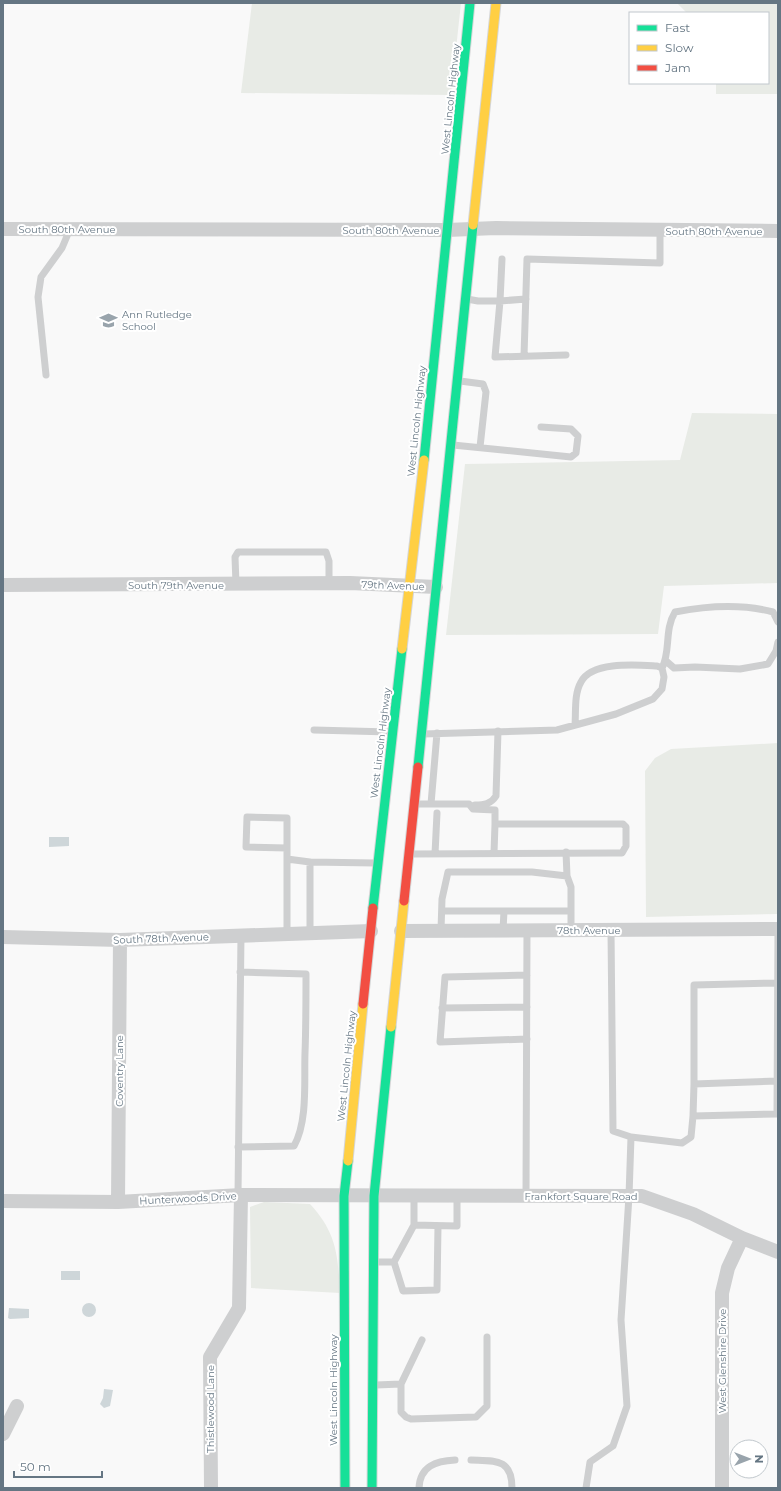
<svg xmlns="http://www.w3.org/2000/svg" width="781" height="1491" viewBox="0 0 781 1491" font-family="Montserrat,sans-serif">
<rect width="100%" height="100%" fill="#f9f9f9"/>
<path fill="#e8ebe6" d="M252 3H461L451 95 241 93Z
M677 3H778V94H716V83H768V13H687Z
M692 413 778 414V583L664 586 658 634 446 635 465 464 680 460Z
M778 743V914L646 917 645 771 655 758 671 749Z
M264 1202 310 1204C337 1233 338 1256 340 1293L251 1288 250 1207Z"/>
<path fill="#ced6d9" d="M49 837H69V846L49 847Z
M61 1271H80V1280H61Z
M82 1310a7 7 0 1 1 14 0a7 7 0 1 1-14 0Z
M9 1308 29 1309V1318L10 1319 8 1318Z
M104 1389 113 1390 110 1406 104 1408 100 1404 103 1398Z"/>
<g fill="none" stroke-linecap="round" stroke-linejoin="round">
<defs>
<path id="fast" d="M424 460 470 3
M418 767 473 225
M373 908 402 649
M345 1488 344 1196 348 1161
M372 1488 374 1196 391 1027"/>
<path id="slow" d="M473 225 496 3
M402 649 424 460
M391 1027 404 901
M348 1161 363 1004"/>
<path id="jam" d="M404 901 418 767
M363 1004 373 908"/>
</defs>
<use href="#fast" stroke="#d5d6d7" stroke-width="11"/>
<use href="#slow" stroke="#d5d6d7" stroke-width="11"/>
<use href="#jam" stroke="#d5d6d7" stroke-width="11"/>
<path stroke="#cecfd0" stroke-width="7" d="M502 259 500 301 526 299
M467 299 478 301H500L495 357 566 355
M524 356 527 259 660 263V231
M46 375 38 297 41 277 62 248 70 229
M460 381 483 384 486 392 480 447
M453 445 571 457 576 453 578 436 571 429 541 427
M236 584 235 557 238 552H326L329 561V584
M666 661 674 668 695 667 740 669 768 664 776 651 778 642
M662 668C671 651 664 630 675 612 706 606 743 604 773 612L778 622
M314 730 390 732
M423 734 557 730 616 714 653 699 662 689 664 677 662 668 657 666C637 665 592 661 581 682 574 694 576 711 575 725
M431 804 437 733
M475 805C484 805 491 804 496 796L498 731
M287 848 246 847 247 817 287 818V859L310 862
M566 852 567 876
M494 853 495 824
M412 854 613 853H622L626 846V827L623 824H495V810L473 809 469 804H417
M435 854 437 813
M287 859V934
M442 911H571
M441 930 442 899 448 872H532L567 876 571 887V930
M503 930 504 911
M611 930 613 1131 631 1137
M310 933V862L375 863
M442 1008 527 1007
M527 1039 440 1042 445 977 527 975
M777 1081 694 1084V985L777 983
M693 1116 694 1084
M238 1147 294 1146C308 1121 304 1081 305 1053 306 1027 306 1000 306 974L240 972
M238 1195 241 935
M414 1196V1225L457 1226V1196
M526 1196 527 930
M376 1262H394L414 1225
M394 1262 403 1291 437 1290 438 1226
M401 1384V1412L406 1417 411 1419 476 1417 487 1406V1337
M376 1385 401 1384 422 1340
M471 1460C495 1461 512 1458 512 1488
M419 1488C420 1466 436 1461 455 1460
M586 1488 590 1462 613 1446 627 1406 621 1320 629 1196 631 1137 682 1143 691 1137 693 1116 777 1114 778 929"/>
<path stroke="#cecfd0" stroke-width="14" d="M3 229 447 230 496 228 778 231
M3 585 350 583 436 587
M401 931 778 929
M3 937 120 940 371 931
M3 1201 118 1202 241 1195 642 1196 693 1214 742 1238 778 1252
M118 1202 120 940
M3 1434 17 1406
M211 1488 210 1357 239 1308 241 1195
M722 1488V1293L728 1268 742 1238"/>
<use href="#fast" stroke="#16e098" stroke-width="9"/>
<use href="#slow" stroke="#ffcf43" stroke-width="9"/>
<use href="#jam" stroke="#f24e42" stroke-width="9"/>
</g>
<defs>
<symbol id="school-bare" viewBox="-9 -9 18 18"><path d="M0-5L7-2L0 1L-7-2ZM-4 1L0 2.5L4 1V4Q0 6-4 4Z" fill="#99a4ac" stroke="#fff" stroke-width="2.5" paint-order="stroke"/></symbol>
</defs>
<g fill-rule="evenodd">
<use href="#school-bare" x="96" y="308" width="25" height="25"/>
</g>
<g text-anchor="middle" stroke-width="4" stroke-linejoin="round" paint-order="stroke">
<g font-size="10" fill="#657683" stroke="#fff">
<text transform="translate(450 99) rotate(-84)" y="4">West Lincoln Highway</text>
<text x="67" y="233">South 80th Avenue</text>
<text x="391" y="234">South 80th Avenue</text>
<text x="714" y="235">South 80th Avenue</text>
<text transform="translate(416 421) rotate(-84)" y="4">West Lincoln Highway</text>
<text x="176" y="589">South 79th Avenue</text>
<text transform="translate(393 585) rotate(2)" y="4">79th Avenue</text>
<text transform="translate(380 743) rotate(-83)" y="4">West Lincoln Highway</text>
<text x="589" y="934">78th Avenue</text>
<text transform="translate(161 938) rotate(-2)" y="4">South 78th Avenue</text>
<text transform="translate(346 1066) rotate(-84)" y="4">West Lincoln Highway</text>
<text transform="translate(119 1071) rotate(-90)" y="4">Coventry Lane</text>
<text x="581" y="1200">Frankfort Square Road</text>
<text transform="translate(188 1198) rotate(-3)" y="4">Hunterwoods Drive</text>
<text transform="translate(722 1361) rotate(-90)" y="4">West Glenshire Drive</text>
<text transform="translate(333 1390) rotate(-90)" y="4">West Lincoln Highway</text>
<text transform="translate(210 1409) rotate(-90)" y="4">Thistlewood Lane</text>
</g>
<g font-size="10" fill="#657683" stroke="#fff" text-anchor="start">
<text x="122" y="318">Ann Rutledge<tspan x="122" dy="12">School</tspan></text>
</g>
</g>
<rect width="781" height="1491" fill="none" stroke="#657683" stroke-width="8"/>
<rect x="629" y="12" width="140" height="72" fill="#ffffff" stroke="#c1c8cd"/>
<rect x="637" y="25" width="20" height="6" fill="#16e098" stroke="#c1c8cd"/>
<text x="665" y="32" font-size="12" fill="#657683">Fast</text>
<rect x="637" y="45" width="20" height="6" fill="#ffcf43" stroke="#c1c8cd"/>
<text x="665" y="52" font-size="12" fill="#657683">Slow</text>
<rect x="637" y="65" width="20" height="6" fill="#f24e42" stroke="#c1c8cd"/>
<text x="665" y="72" font-size="12" fill="#657683">Jam</text>
<g transform="translate(749 1459) rotate(90)"><circle r="19" fill="#ffffff" stroke="#c1c8cd"/>
<path d="M0-3L7 15L0 10L-7 15Z" fill="#99a4ac"/>
<text y="-6" font-size="11" font-weight="bold" text-anchor="middle" fill="#657683">N</text>
</g>
<path d="M14 1471v6h88v-6" fill="none" stroke="#657683" stroke-width="2"/>
<text x="20" y="1471" font-size="12" fill="#657683" stroke="#ffffff" stroke-width="3" paint-order="stroke">50 m</text>
</svg>
